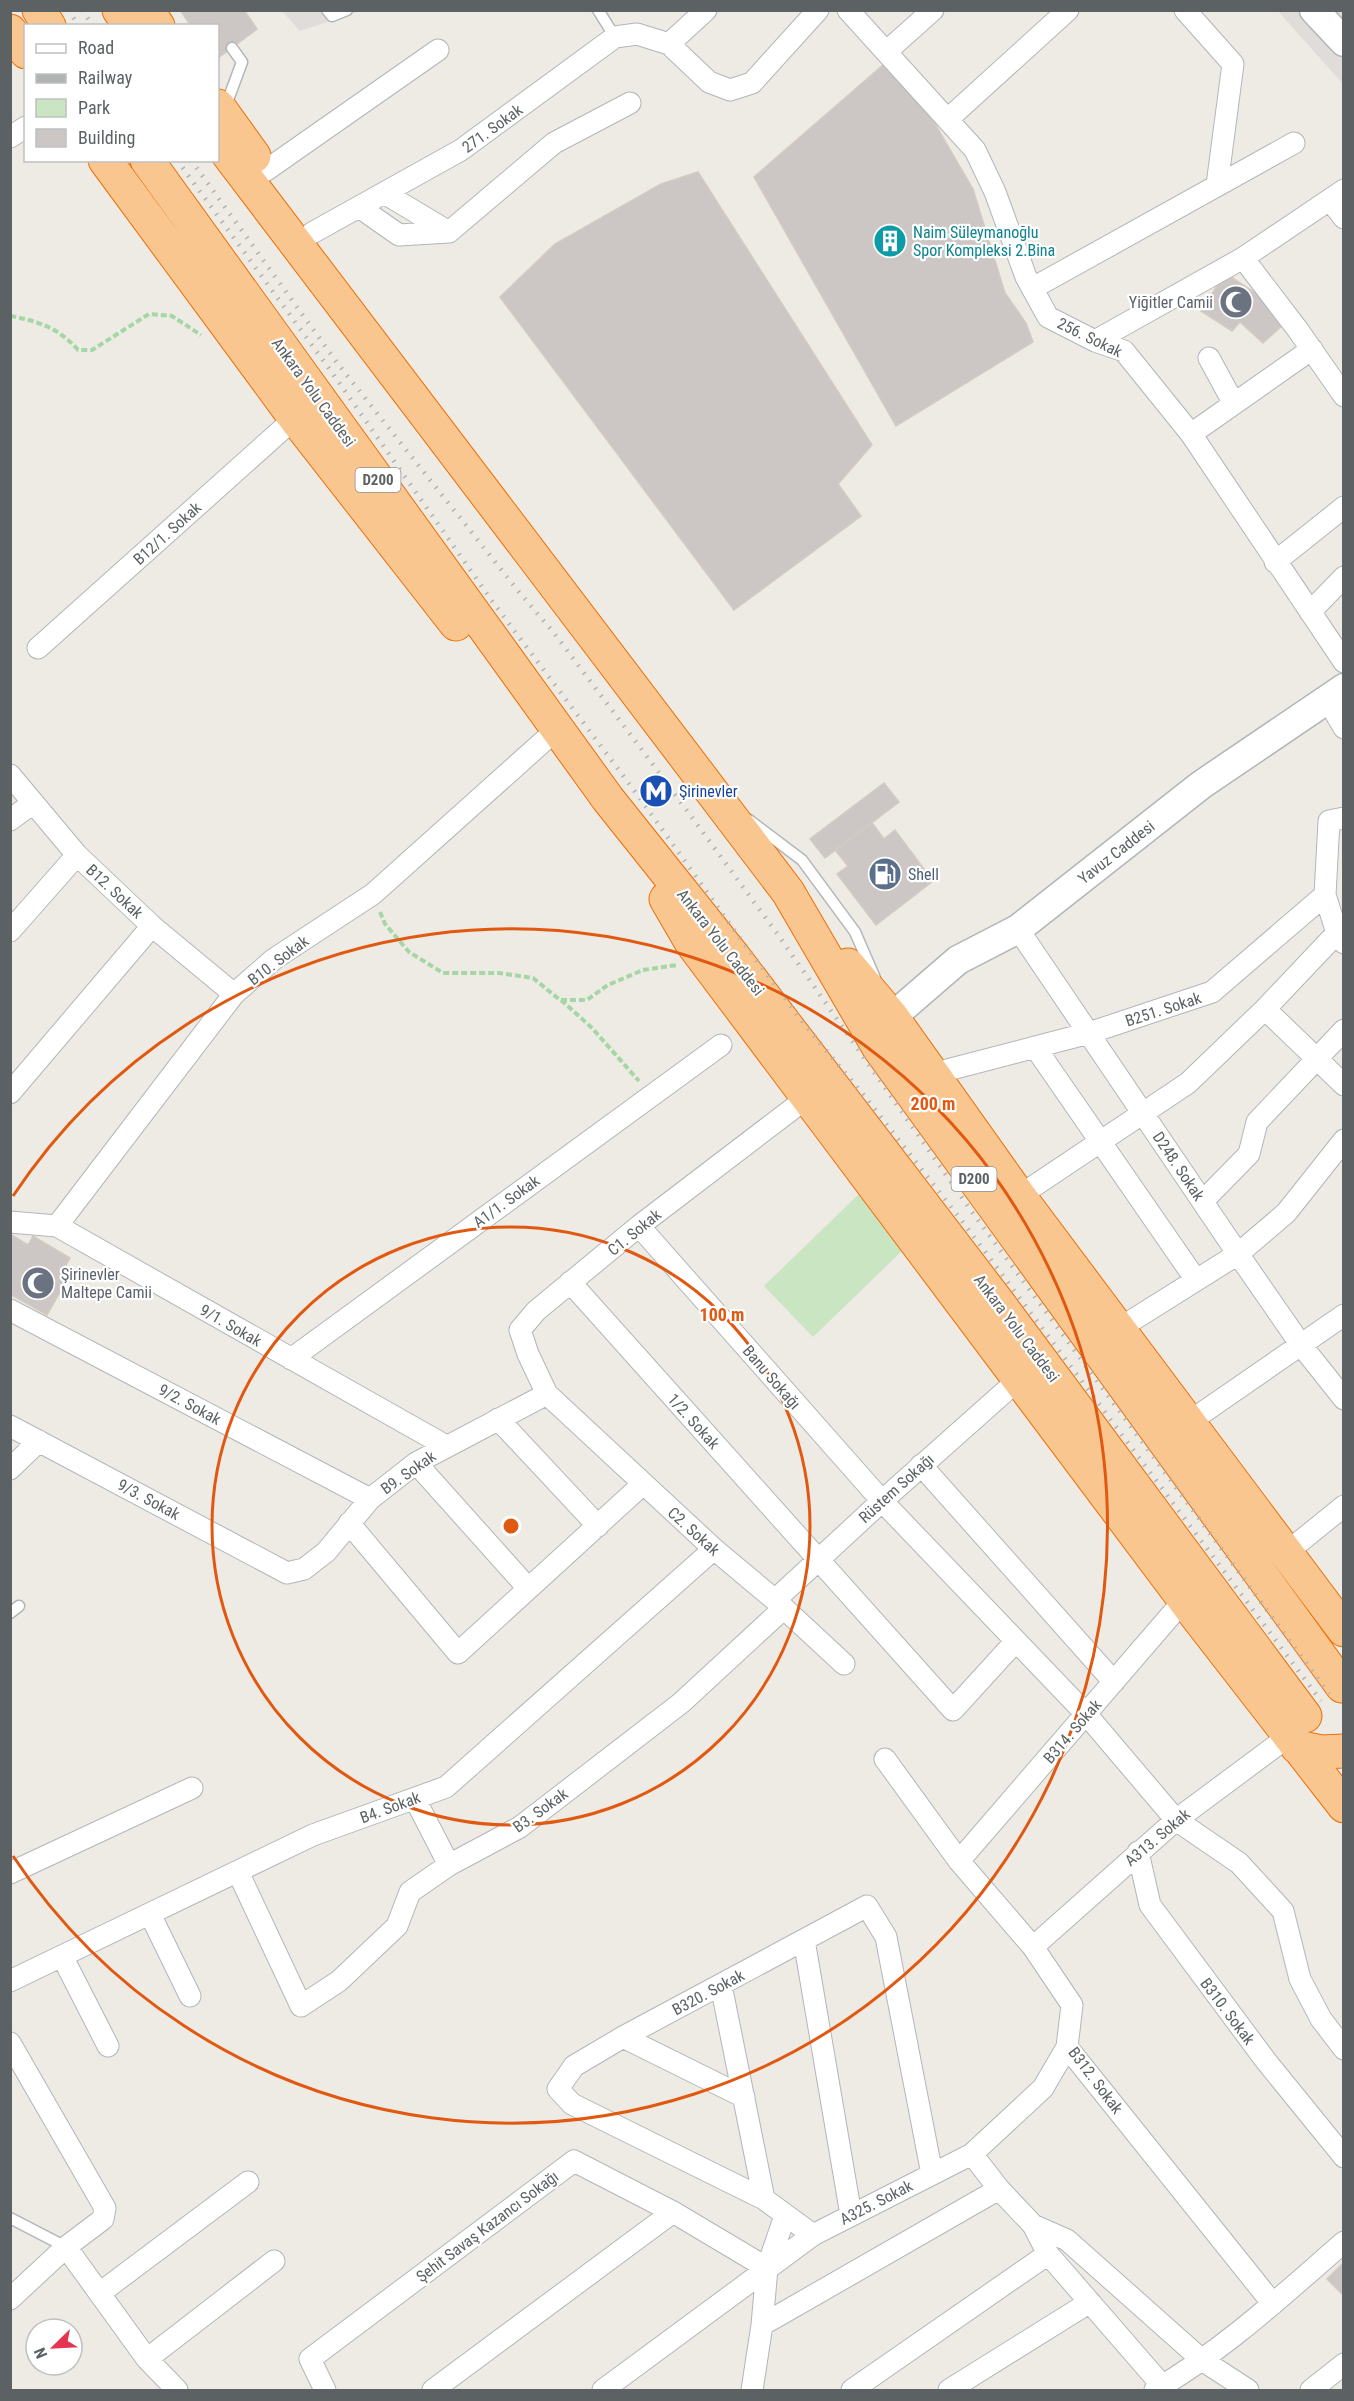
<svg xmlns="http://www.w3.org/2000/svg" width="1354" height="2401" viewBox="0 0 1354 2401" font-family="'Roboto Condensed',sans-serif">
<rect width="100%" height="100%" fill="#eeeae4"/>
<path fill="#e0dcd9" d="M282 11H360L300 31Z
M1278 11H1343V84Z"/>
<path fill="#cae5c1" d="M860 1193 909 1244 813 1337 764 1286Z"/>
<path fill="#ccc7c4" stroke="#d3cac3" stroke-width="1.5" d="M180 10H244L257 29 218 58V26H191Z
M883 65 928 112 973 189 1005 293 1026 323 1033 342 896 426 754 177Z
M698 172 872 445 838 484 861 516 734 610 500 297 555 244 661 184Z
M1225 273 1257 294 1285 323 1263 343 1240 322 1232 331 1201 311Z
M884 783 899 802 825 858 810 839Z
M872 823 884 839 895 830 933 881 876 925 837 874 848 866 835 850Z
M10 1234 28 1245 33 1236 70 1258 65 1267 72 1271 47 1315 10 1294Z
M1344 2262V2296L1327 2279Z"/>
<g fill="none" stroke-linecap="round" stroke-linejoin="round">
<defs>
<path id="lane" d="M327 10 332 16 347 10
M598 10 615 37
M225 108 242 62 232 48
M749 820 802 860 855 932 875 978
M10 1613 19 1606
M10 2218 66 2247"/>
<path id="street" d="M848 10 975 150 995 192 1026 277 1048 317 1095 341 1124 351 1191 434 1344 662
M1185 10 1233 64 1217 185
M669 44 706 10
M886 52 933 10
M948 119 1068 10
M10 137 26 127
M265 171 438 50
M384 193 449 232
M1330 200 1344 218
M359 207 399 235 449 232 554 143 630 103
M312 233 461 150 615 37 637 34 669 44 709 82 730 90 752 83 818 10
M1243 258 1298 330 1344 396
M1033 288 1294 143
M1095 341 1243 258 1344 190
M1209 358 1234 404
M1191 434 1312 349
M1275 562 1344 507
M1310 612 1344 577
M38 648 295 418
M1327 699 1344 728
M10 775 77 855 152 926 234 994
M10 820 33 803
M1325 895 1337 933 1344 943
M1018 929 1238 1254 1301 1345 1344 1399
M10 931 77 855
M1265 1009 1344 1085
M1035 1047 1196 1280
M932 1074 1089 1033 1212 992 1325 895 1329 821 1344 818
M10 1093 152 926
M808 1097 639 1226 536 1311 520 1330 528 1354 547 1394 714 1549 775 1600 844 1664
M1019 1196 1188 1083 1265 1009 1337 933
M1203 1201 1249 1154 1257 1122 1344 1030
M10 1222 57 1226 446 1446
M57 1226 234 994 274 959 373 894 546 739
M639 1226 882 1501 1086 1714 1176 1820 1239 1863 1283 1911 1300 1979 1321 2019 1344 2049
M570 1282 953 1710 1015 1642
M10 1310 370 1499
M1120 1328 1238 1254 1286 1213 1344 1140
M291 1359 721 1045
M498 1419 598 1526
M1189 1422 1344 1315
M10 1426 287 1573 304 1569 326 1552 370 1499 416 1463 547 1394
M416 1463 528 1588
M921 1465 1114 1682
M10 1469 39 1441
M349 1523 458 1653 643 1484
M1287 1552 1344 1506
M775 1600 882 1501 1019 1379
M885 1759 959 1861 1033 1947 1072 2005 1067 2047 1273 2304
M415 1799 449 1865
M1138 1852 1150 1905 1266 2061 1344 2157
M959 1861 1184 1600
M238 1872 301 2006 339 1981 397 1926 410 1892 449 1865 520 1827 681 1703 784 1608
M10 1873 192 1788
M150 1914 190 1996
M804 1940 851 2215
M1033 1947 1176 1820 1289 1736
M62 1956 108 2046
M10 1981 313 1835 446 1787 714 1549
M721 1985 764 2199 813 2235
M623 2037 744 2097
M10 2043 105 2208 103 2219 66 2247 10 2299
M972 2154 999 2189 1033 2225 1048 2254 1166 2390
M764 2199 572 2104 558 2089 574 2066 623 2037 867 1906 886 1937 932 2174
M1033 2225 1067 2240 1202 2360 1248 2390
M66 2247 147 2359 177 2390
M100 2293 248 2182
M762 2325 999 2189
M147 2359 274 2261
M325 2390 310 2359 574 2161 673 2212 767 2268
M433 2390 673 2212
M603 2390 813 2235 972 2154 1043 2088 1067 2047
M752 2390 762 2325 767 2268 785 2216
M852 2390 1048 2254
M949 2390 1090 2302
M1155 2390C1224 2350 1284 2294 1344 2242
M1311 2390 1344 2364"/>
<path id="secondary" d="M1314 10 1344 42
M892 1017 958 960 1018 929 1201 785 1344 688"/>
<path id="highway" d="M39 10 49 26
M119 10 130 26
M147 10 158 26
M10 31 26 52
M218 106 254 156
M218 141 788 892 879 1048 1342 1686
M105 160 295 418 456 624
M147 160 608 799 734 957 1000 1305 1305 1716
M666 899 691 942 1198 1618 1344 1806
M848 965 892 1017 1019 1196 1344 1630
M1297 1747 1321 1752 1344 1751"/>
</defs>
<use href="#lane" stroke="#b2b6b9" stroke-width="13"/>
<use href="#street" stroke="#b2b6b9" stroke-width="23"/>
<use href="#secondary" stroke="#b1b6b9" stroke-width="31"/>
<use href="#highway" stroke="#ed6f06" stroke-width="35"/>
<path stroke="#a5d7a6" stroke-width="4" stroke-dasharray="6 3" stroke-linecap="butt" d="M10 316C38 321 59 328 78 350H92L149 314 172 316 201 335
M380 912 385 924 409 952 443 973H499L533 978 560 1000H587L608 985 643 970 677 965
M561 1000 592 1028 639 1081"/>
<use href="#lane" stroke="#fff" stroke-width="10"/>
<use href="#street" stroke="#fff" stroke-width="21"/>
<use href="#secondary" stroke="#fff" stroke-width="28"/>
<use href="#highway" stroke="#fac68f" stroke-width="33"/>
<path stroke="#b1b2b2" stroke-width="4.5" stroke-dasharray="1.5 8" stroke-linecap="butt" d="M68 10 79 26
M82 10 93 26
M177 160 333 374 492 601 639 797 739 937 805 1025 866 1098 962 1221 1321 1701
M191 160 338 364 519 592 554 633 663 778 776 932 972 1212 1329 1694"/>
</g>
<g fill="none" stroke="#e15910" stroke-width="3">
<circle cx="511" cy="1526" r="299"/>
<path d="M13 1196A597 597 0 1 1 13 1856"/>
</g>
<defs>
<symbol id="building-disc" viewBox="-11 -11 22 22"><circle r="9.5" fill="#0f9aa8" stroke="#fff"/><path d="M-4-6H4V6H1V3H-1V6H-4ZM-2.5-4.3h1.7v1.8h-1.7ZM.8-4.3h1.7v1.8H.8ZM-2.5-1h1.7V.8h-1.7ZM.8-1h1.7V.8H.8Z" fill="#fff"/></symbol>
<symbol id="mosque-disc" viewBox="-11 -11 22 22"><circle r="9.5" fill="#6b7280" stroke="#fff"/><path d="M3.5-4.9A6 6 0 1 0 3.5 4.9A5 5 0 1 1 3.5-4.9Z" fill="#fff"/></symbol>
<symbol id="metro-disc" viewBox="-11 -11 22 22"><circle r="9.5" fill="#1a4fb4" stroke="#fff"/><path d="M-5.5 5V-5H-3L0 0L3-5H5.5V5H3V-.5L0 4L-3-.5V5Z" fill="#fff"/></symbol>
<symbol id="fuel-disc" viewBox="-11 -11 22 22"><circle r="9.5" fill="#5c6f8a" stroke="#fff"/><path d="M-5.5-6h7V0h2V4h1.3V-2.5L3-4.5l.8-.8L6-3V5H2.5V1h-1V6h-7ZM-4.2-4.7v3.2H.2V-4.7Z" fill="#fff"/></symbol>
</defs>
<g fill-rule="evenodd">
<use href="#building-disc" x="871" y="222" width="38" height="38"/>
<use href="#mosque-disc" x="1217" y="283" width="38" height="38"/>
<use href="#metro-disc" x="637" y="772" width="38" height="38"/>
<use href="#fuel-disc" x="866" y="855" width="38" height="38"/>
<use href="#mosque-disc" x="19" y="1264" width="38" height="38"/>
</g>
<g text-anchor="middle" stroke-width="4.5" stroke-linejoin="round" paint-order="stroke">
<g fill="#fff" stroke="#8d9192" stroke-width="1.5">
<rect x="355.5" y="468" width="45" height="24" rx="4.5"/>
<rect x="951.5" y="1167" width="45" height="24" rx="4.5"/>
</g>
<g font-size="15" font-weight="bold" fill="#5c6264">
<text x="378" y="485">D200</text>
<text x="974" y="1184">D200</text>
</g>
<g font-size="16" fill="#5c6264" stroke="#fff">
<text transform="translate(492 128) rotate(-36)" y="6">271. Sokak</text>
<text transform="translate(1090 337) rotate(26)" y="6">256. Sokak</text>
<text transform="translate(314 392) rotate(54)" y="6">Ankara Yolu Caddesi</text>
<text transform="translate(167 533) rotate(-42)" y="6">B12/1. Sokak</text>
<text transform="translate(1116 852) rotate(-38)" y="6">Yavuz Caddesi</text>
<text transform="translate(115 891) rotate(43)" y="6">B12. Sokak</text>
<text transform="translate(721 942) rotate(52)" y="6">Ankara Yolu Caddesi</text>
<text transform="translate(278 960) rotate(-37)" y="6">B10. Sokak</text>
<text transform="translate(1163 1009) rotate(-18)" y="6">B251. Sokak</text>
<text transform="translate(1179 1166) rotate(56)" y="6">D248. Sokak</text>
<text transform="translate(506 1201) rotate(-36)" y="6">A1/1. Sokak</text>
<text transform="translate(634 1232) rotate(-39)" y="6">C1. Sokak</text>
<text transform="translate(231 1325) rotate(30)" y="6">9/1. Sokak</text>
<text transform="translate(1017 1328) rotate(53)" y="6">Ankara Yolu Caddesi</text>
<text transform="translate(772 1377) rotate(49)" y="6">Banu Sokağı</text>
<text transform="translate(190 1404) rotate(28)" y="6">9/2. Sokak</text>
<text transform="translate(694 1421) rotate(48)" y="6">1/2. Sokak</text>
<text transform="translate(408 1472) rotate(-35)" y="6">B9. Sokak</text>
<text transform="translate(896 1488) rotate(-42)" y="6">Rüstem Sokağı</text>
<text transform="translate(149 1499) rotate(28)" y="6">9/3. Sokak</text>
<text transform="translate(694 1531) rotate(42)" y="6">C2. Sokak</text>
<text transform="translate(1072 1731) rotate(-49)" y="6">B314. Sokak</text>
<text transform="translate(390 1807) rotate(-20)" y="6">B4. Sokak</text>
<text transform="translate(540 1810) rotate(-36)" y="6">B3. Sokak</text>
<text transform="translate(1157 1837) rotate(-40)" y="6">A313. Sokak</text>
<text transform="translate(708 1992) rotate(-28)" y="6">B320. Sokak</text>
<text transform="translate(1228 2011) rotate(53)" y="6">B310. Sokak</text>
<text transform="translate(1096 2080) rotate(53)" y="6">B312. Sokak</text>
<text transform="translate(876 2202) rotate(-27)" y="6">A325. Sokak</text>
<text transform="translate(487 2226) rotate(-37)" y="6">Şehit Savaş Kazancı Sokağı</text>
</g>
<g font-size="16" fill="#0d838f" stroke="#fff" text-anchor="start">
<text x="913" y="238">Naim Süleymanoğlu<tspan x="913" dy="18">Spor Kompleksi 2.Bina</tspan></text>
</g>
<g font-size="16" fill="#5b616d" stroke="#fff" text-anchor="end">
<text x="1213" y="308">Yiğitler Camii</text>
<text x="61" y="1280" text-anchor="start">Şirinevler<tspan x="61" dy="18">Maltepe Camii</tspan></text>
</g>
<g font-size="16" fill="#164399" stroke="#fff" text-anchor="start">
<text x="679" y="797">Şirinevler</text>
</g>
<g font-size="16" fill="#4e5e75" stroke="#fff" text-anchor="start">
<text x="908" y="880">Shell</text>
</g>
</g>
<circle cx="511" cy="1526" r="9" fill="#e15910" stroke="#fff" stroke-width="3"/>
<g font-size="18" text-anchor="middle" font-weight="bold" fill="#e15910" stroke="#fff" stroke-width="4.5" stroke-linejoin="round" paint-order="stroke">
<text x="933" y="1110">200 m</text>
<text x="722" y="1321">100 m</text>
</g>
<rect width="1354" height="2401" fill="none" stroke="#5c6264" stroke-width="24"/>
<rect x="24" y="24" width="195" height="138" fill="#ffffff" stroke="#bec0c1" stroke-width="1.5"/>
<rect x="36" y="44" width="30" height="9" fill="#ffffff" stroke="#bec0c1" stroke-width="1.5"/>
<text x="78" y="54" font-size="18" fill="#5c6264">Road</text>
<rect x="36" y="74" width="30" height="9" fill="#b1b2b2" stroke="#bec0c1" stroke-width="1.5"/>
<text x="78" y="84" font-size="18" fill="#5c6264">Railway</text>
<rect x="36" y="99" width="30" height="18" fill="#cae5c1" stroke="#bec0c1" stroke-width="1.5"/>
<text x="78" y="114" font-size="18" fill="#5c6264">Park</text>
<rect x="36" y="129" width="30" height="18" fill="#ccc7c4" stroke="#bec0c1" stroke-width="1.5"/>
<text x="78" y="144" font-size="18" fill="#5c6264">Building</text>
<g transform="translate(54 2347) rotate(246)"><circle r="28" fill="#ffffff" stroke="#bec0c1" stroke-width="1.5"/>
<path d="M0-4.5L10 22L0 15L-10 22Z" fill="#e5344f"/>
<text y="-9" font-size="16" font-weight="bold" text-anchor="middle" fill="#5c6264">N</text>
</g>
</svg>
